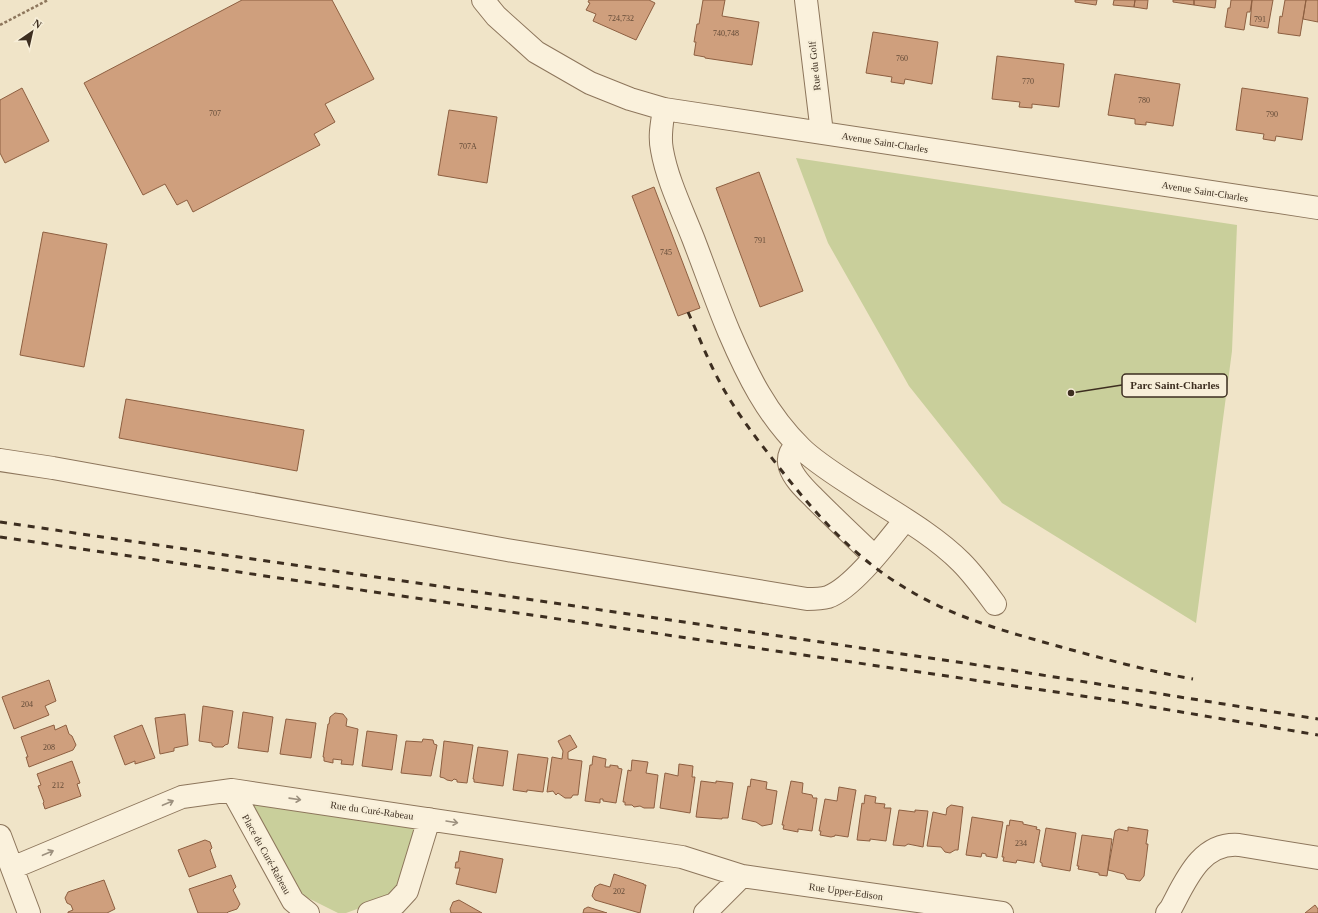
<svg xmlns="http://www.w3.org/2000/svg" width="1318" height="913" viewBox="0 0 1318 913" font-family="Georgia,serif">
<rect width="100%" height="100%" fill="#f0e4c8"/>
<path fill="#c9cf9b" d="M796 158 1237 225 1232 351 1196 623 1002 503 909 386 828 243Z
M245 798 420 823 399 894 346 913H338L298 893Z"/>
<path fill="#cf9f7d" stroke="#8d5f41" d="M242 0H332L374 79 325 104 335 122 314 134 320 145 193 212 187 200 177 205 165 184 143 195 84 83Z
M589 0H649L655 3 636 40 593 21 596 14 586 10 590 3 588 2Z
M703 0H725L722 16 759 22 752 65 705 58V57L694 55 696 42H694L697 24H699Z
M1075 0H1097L1096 5 1075 2Z
M1114 0H1135L1134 7 1113 5Z
M1135 0H1148L1147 9 1134 7Z
M1173 0H1194V5L1173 2Z
M1194 0H1216L1215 8 1194 5Z
M1231 0H1252L1250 12H1247L1244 30 1225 27 1228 8H1230Z
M1252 0H1273L1268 28 1250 25Z
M1285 0H1306L1300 36 1278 33 1280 16 1282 17Z
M1306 0H1318V22L1303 19Z
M873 32 938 42 932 84 905 79 904 84 891 82 892 77 866 73Z
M997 56 1064 64 1059 107 1032 104V108L1019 107 1020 102 992 99Z
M1115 74 1180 84 1173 126 1146 122V125L1135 124V119L1108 115Z
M22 88 49 141 5 163 0 153V100Z
M1242 88 1308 98 1302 140 1276 136 1275 141 1263 139 1264 134 1236 130Z
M449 110 497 117 487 183 438 175Z
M759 172 803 291 760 307 716 188Z
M654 187 700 308 678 316 632 196Z
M43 232 107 244 84 367 20 355Z
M126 399 304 430 297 471 119 438Z
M49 680 56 701 45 706 49 715 14 729 2 697Z
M203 706 233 711 228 744 225 745 223 747H215L212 745V743L199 741Z
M243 712 273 717 268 752 238 748Z
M335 713 343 714 347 719 346 726 358 729 353 765 341 764 342 760 333 759V763L324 761V757H323L328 724H329L330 717Z
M185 714 188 745 174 748V751L160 754 155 718Z
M286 719 316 723 311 758 280 754Z
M54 725 55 730 66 725 69 734 72 736 76 745 73 750 29 767 26 757H28L21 737Z
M142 725 155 758 135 764V761L125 765 114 736Z
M367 731 397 735 392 770 362 766Z
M570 735 577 747 568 752V759L582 761 578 795H573L571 798H565L558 793 556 795 553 791 547 792 552 757 562 759 563 751 558 741Z
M423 739 433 740 434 744 437 745 431 776 401 773 406 741 422 742Z
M444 741 473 745 467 783 457 782V780L454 779 452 781 447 780 444 778 440 777Z
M478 747 508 751 503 786 474 782V779H473Z
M518 754 548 758 543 792 527 790V792L513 790Z
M593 756 606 759 605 767H610V765L618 766V768L622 769 616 803 603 801V799H600V803L585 801 590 765H592Z
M632 760 648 762 646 773 658 775 654 808H644L640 806 634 807 632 805H625V802H623L628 770 631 771Z
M72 761 80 783 77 784 81 796 45 809 43 803 44 802 38 786 41 785 37 774Z
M679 764 693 766 692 777H695L690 813 660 808 665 773 678 776Z
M751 779 767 782 766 789 777 791 772 824 762 826 756 822 742 819 748 786 750 787Z
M701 781 716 783V781L733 783 728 818H722V819L696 817Z
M791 781 803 783 802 793 812 795 813 798H817L812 831 798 829V832L783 829 784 825H782Z
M839 787 856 790 848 837 835 835V836L831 837 820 835 821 831H819L825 799 837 801Z
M865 795 876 797 875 803 885 804 884 808H891L886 841 870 839V841L857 840 862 803 864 804Z
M951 805 963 807 958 850H955L950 853 945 852 941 847 927 846 933 812 946 815 947 808Z
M899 810 915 812V810L928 811 923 847 908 844 905 846 893 845Z
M972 817 1003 822 997 858 986 856V854L982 853 981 857 966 855Z
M1010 820 1023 822V824L1037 827 1036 829 1040 830 1034 863 1017 860 1016 863 1003 861 1004 857H1002L1007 825 1009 826Z
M1128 827 1148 830 1146 844H1148L1144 876 1140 881 1127 879 1124 874 1108 870 1115 831 1119 829 1128 831Z
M1046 828 1076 833 1070 871 1042 866V863L1040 862Z
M1082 835 1112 839 1107 876 1099 875V873L1078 869 1079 866H1077Z
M205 840 210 842 212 848 210 850 216 867 189 877 178 850Z
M460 851 503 859 496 893 456 884 460 868H455L456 862H458Z
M614 874 644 884V885H646L640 913 595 900 592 896 595 887 600 884 610 887Z
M231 875 236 887 233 890 240 904 237 909 228 912 227 913H198L189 889Z
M104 880 115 909 107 913H68V912L73 910 71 905 67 903 65 898 68 892Z
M459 900 482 913H451L450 909 453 902Z
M1315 905 1318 909V913H1305Z
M588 907 607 913H583L584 909Z"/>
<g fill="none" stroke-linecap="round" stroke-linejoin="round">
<defs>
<path id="minor" d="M483 0 496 16 536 52 590 83 630 99 664 109 1318 208
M806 0 822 133
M664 109C662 123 659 136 662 150 667 179 682 210 693 238 705 269 716 301 729 332 747 374 767 415 801 448 816 463 841 478 859 490 893 512 933 534 961 562 974 575 984 589 995 604
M797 444C791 450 787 458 790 467 794 479 805 489 814 498 834 518 854 537 874 556
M0 460 53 468 507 550 807 599C814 599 821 599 828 597 853 588 888 541 905 520
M232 790 293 901 308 913
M0 836 29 913
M12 868 182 797 232 790 682 857 742 876
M369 913 395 904 407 891 429 819
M705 913 742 876 1002 913
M1167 913 1171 908C1186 880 1201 842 1239 845L1318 858"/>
</defs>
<use href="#minor" stroke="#8d765c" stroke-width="24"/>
<path stroke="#8d765c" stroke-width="2.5" stroke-dasharray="3 2" stroke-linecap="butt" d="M0 25 48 0"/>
<use href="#minor" stroke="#faf1dc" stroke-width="22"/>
<path stroke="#3d2e20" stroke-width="3" stroke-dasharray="7 7" stroke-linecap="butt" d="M688 312C697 332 705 353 715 373 729 401 748 428 768 453 809 507 852 558 912 592 958 619 1011 633 1061 647 1105 659 1148 671 1193 679
M0 522 998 668 1318 719
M0 537 1110 700 1318 735"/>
</g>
<defs><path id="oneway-shaft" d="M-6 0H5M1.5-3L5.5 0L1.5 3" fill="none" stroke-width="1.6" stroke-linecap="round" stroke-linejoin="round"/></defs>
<g stroke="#9c907e">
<use href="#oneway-shaft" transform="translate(295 799) rotate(8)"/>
<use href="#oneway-shaft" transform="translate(168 803) rotate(-23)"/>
<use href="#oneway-shaft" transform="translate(452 822) rotate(9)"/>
<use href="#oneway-shaft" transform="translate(48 853) rotate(-23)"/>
</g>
<g text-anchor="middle" stroke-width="4" stroke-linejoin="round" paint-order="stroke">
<g font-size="8" fill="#624a37">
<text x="621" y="21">724,732</text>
<text x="1260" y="22">791</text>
<text x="726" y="36">740,748</text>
<text x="902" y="61">760</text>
<text x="1028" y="84">770</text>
<text x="1144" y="103">780</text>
<text x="215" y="116">707</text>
<text x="1272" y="117">790</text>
<text x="468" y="149">707A</text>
<text x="760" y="243">791</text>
<text x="666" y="255">745</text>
<text x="27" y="707">204</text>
<text x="49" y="750">208</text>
<text x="58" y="788">212</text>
<text x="1021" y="846">234</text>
<text x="619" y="894">202</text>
</g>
<g font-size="10" fill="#3d2e20" stroke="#f7eed8">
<text transform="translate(814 66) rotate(-96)" y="4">Rue du Golf</text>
<text transform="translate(885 142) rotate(9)" y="4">Avenue Saint-Charles</text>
<text transform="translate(1205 191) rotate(9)" y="4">Avenue Saint-Charles</text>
<text transform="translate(372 810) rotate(8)" y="4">Rue du Curé-Rabeau</text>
<text transform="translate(267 854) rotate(61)" y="4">Place du Curé-Rabeau</text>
<text transform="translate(846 891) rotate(8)" y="4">Rue Upper-Edison</text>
</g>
</g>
<path fill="none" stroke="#3d2e20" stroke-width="1.5" d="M1071 393L1122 385"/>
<circle fill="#3d2e20" stroke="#f7eed8" stroke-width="1.5" cx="1071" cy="393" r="4"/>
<rect fill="#f7eed8" stroke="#3d2e20" stroke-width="1.5" x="1122" y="374" width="105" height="23" rx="4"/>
<g font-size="11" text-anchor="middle" font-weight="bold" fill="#3d2e20">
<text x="1175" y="389">Parc Saint-Charles</text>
</g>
<g transform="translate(32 32) rotate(34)" stroke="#f7eed8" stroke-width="3" paint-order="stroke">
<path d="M0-3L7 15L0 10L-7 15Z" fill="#3d2e20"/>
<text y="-6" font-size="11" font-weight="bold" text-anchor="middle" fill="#3d2e20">N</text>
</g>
</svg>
